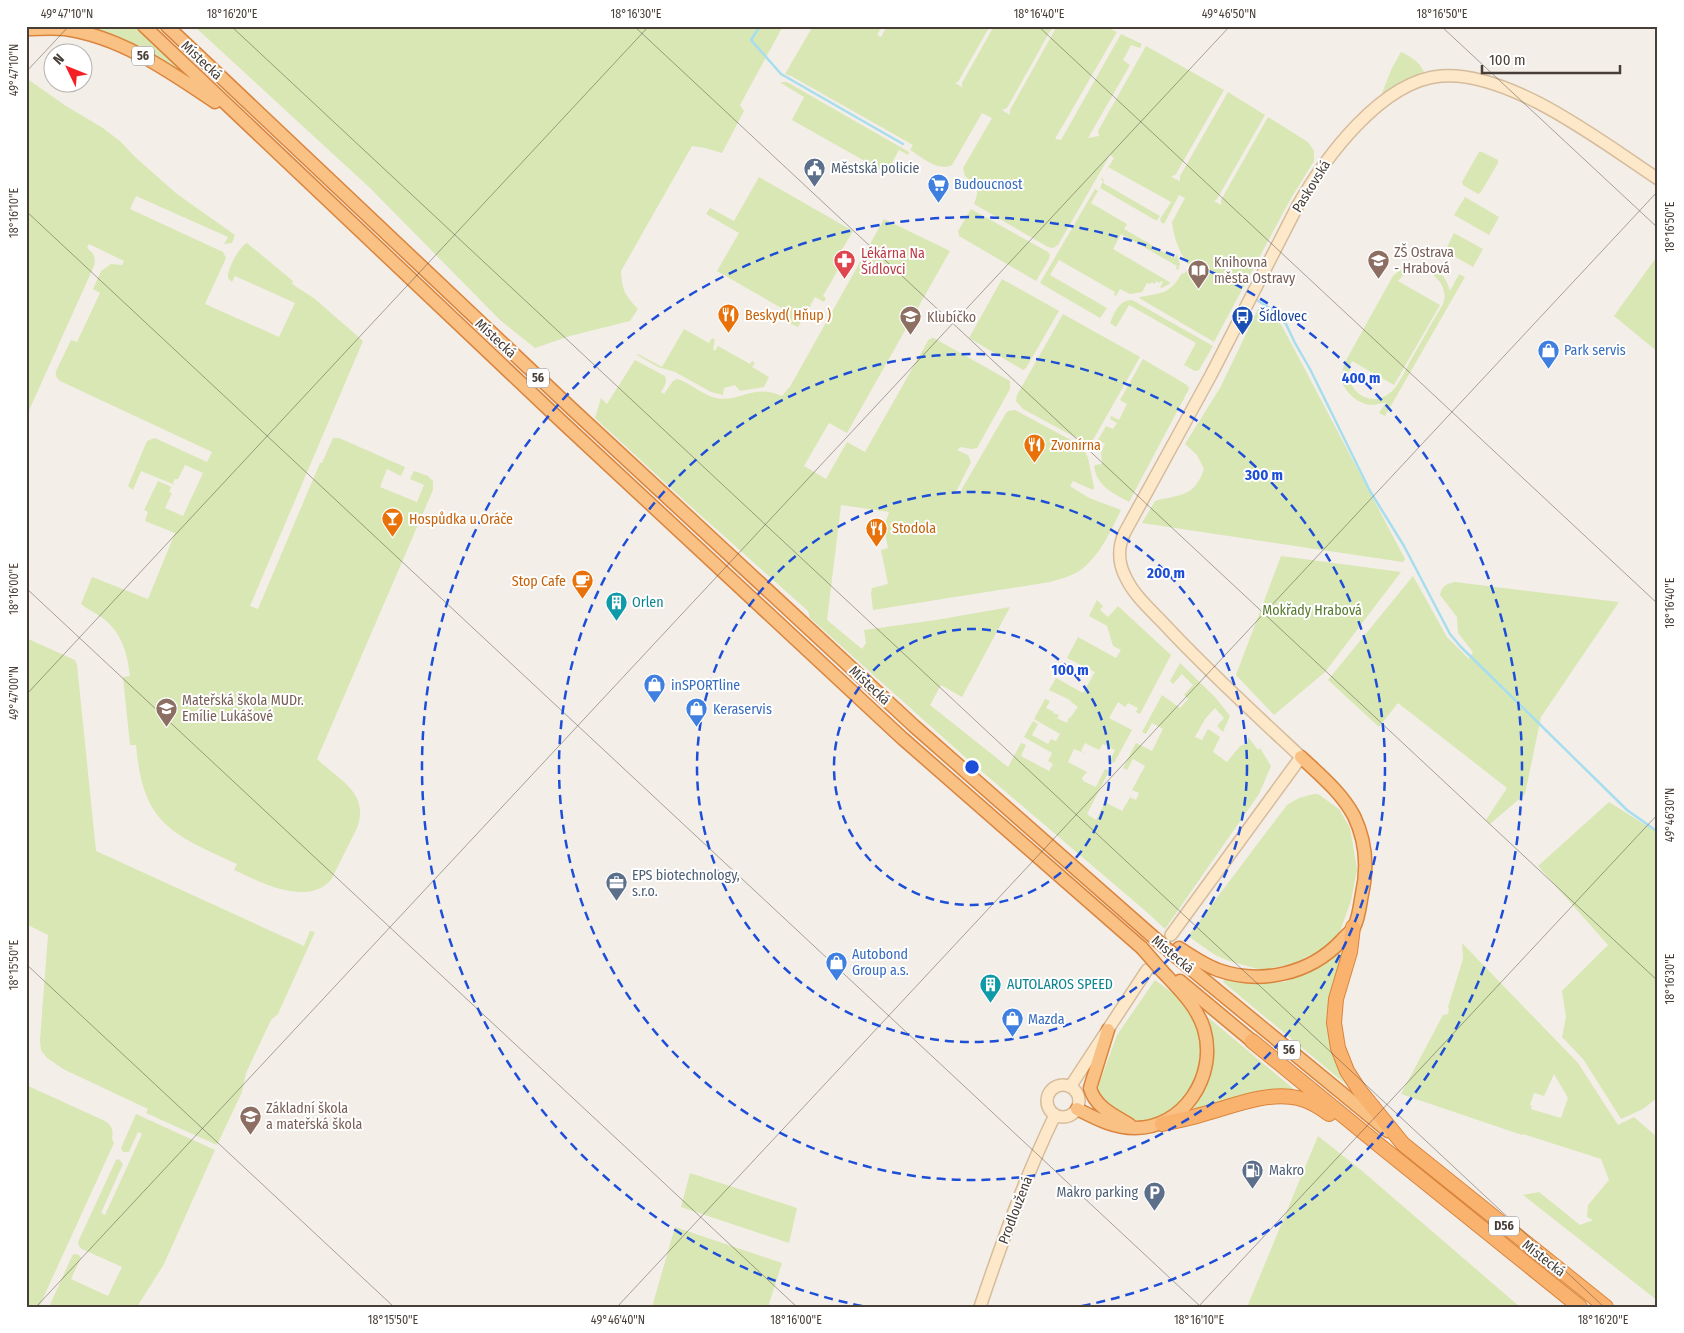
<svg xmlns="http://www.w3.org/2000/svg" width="1684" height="1333" viewBox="0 0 1684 1333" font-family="'Fira Sans Condensed',sans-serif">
<rect width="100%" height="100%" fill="#f4eee9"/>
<path fill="#d8e7b3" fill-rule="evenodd" d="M26 26H143L245 122 164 68 115 44Z
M194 26H783L740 105 744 111 722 153 705 148 692 146 621 271C622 291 625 295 638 309L630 321 570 336 535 348 500 320 370 188Z
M813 26H882L877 35 881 37 887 26H990L958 82 955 83 962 87V83L994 26H1053L1007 108 1002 110 1010 115V110L1057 26H1104L1117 32 1055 139 1061 140 1121 34 1142 44 1140 48 1131 45 1123 60 1130 65 1088 138 1099 136 1098 131 1146 46 1224 90 1176 174 1171 177 1180 181V176L1228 92 1265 115 1217 199 1214 201 1221 205V200L1268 117 1308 142 1314 151V161L1290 200 1214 342 1139 298 1140 297C1162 293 1170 294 1182 273L1184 274 1186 271 1189 273 1192 267C1181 260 1173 235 1172 222L1185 198 1179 195 1164 224 1161 222 1160 219 1171 202 1108 167 1102 178 1104 180 1103 183 1160 216 1157 220H1155L1100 188 1103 181 1101 179 1114 158 1110 155 1058 245 1053 248 1048 247 974 204 977 195V186L965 176 963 168 992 118 982 113 952 165C937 172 922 157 910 150L913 145 791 76 785 74Z
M1401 52C1410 56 1420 62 1424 72 1413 76 1391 92 1382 93L1392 68Z
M26 78 66 106 103 128 121 142 135 157 177 194 235 235 232 243 224 244 228 237 136 196 130 209 223 252 226 258 205 304 279 337 295 303 235 276 232 282 228 278C227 269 239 247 247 243L293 281 292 284 315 299 363 341 250 606 258 609 320 463H322L333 438H339L405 467 401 476 387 469 380 487 417 502 424 485 410 479 414 471 428 476 433 481V490L317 759C339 780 370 793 357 828L331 880C307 907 260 882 234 870L237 864C170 833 143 824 136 745H130L123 677 130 676C127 652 122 632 101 617 94 612 87 609 81 604L92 577 148 599 175 533 145 521 148 512 144 510 158 481 174 488 171 487 169 492 172 493 165 508 183 516 203 473 185 465 178 479H175L173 483 175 485 141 471 133 490 128 486 147 441 155 438 207 462 212 452 60 381C57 378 55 376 56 371L71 340 77 342 100 293 93 289 101 271 111 264 122 265 124 261 89 244 87 248C94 253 96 258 94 266L26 417Z
M781 82H787L909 152 908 155 899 150 886 173 792 120 804 97 781 83Z
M1479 152H1482L1498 160V163L1481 192 1478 194 1463 185 1462 182Z
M759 177 853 231 840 253 849 258 846 262 843 261 823 296 826 298 824 302 815 297 798 327 785 321 790 313 717 271 739 233 706 214 710 208 734 221Z
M1095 189 1098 191 1091 203 1127 224 1124 229 1174 258 1177 254 1180 264 1178 270 1176 269 1177 266 1121 234 1113 249 1171 283 1162 288 1160 287 1163 282 1161 281 1159 283 1156 281 1155 284 1152 282 1150 284 1147 283 1142 292 1130 294 1120 289 1116 296 1114 295 1115 292 1059 260 1050 275 1107 308 1100 318 1040 283Z
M1465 197 1499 217 1489 235 1454 215Z
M971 209 1048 252 1050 255 1049 259 1036 281 959 236 958 231Z
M884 219 950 251 847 433 829 423 804 466 826 479 847 442 865 452 929 339H931L932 337 1010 381V389L977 448 971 449 961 447 957 450 968 455 971 462 956 492H960L1006 413 1008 411 1015 410 1082 446 1088 458 1094 487 1093 490 1073 481 1070 486 1089 498 1121 510C1111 530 1101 554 1082 569 1074 575 1061 579 1050 582L873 610 871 594 872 588 888 584 881 550 888 548 885 533H882L889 512 841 505 827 620 862 649 866 643 864 630 936 620 1010 607 962 697 941 685 930 705 1008 767 1021 743 1026 745 1021 756 1049 771 1053 764 1048 761 1052 753 1024 737 1033 721 1038 724 1032 735 1048 744 1051 739 1056 741 1060 734 1034 719 1045 699 1050 701 1046 708 1054 712 1053 713 1059 715 1057 718 1067 723 1069 717 1070 718 1078 707 1071 702 1070 700 1049 690 1056 678 1083 693 1095 672 1067 658 1078 637 1116 658 1121 650 1113 646 1107 626 1089 616 1097 600 1103 606 1100 610 1108 617 1118 606 1171 655 1140 714 1136 712 1138 708 1128 703 1125 707 1118 702 1109 718 1132 730 1114 763 1110 761 1115 750 1103 744 1099 750 1085 743 1081 751 1086 754 1074 749 1068 762 1087 772 1082 778 1083 781 1096 787 1105 769 1109 771 1087 814 1096 820 1105 802 1122 811 1131 796V798L1136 800 1139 793 1132 790 1145 766 1133 759 1127 770 1123 768 1136 743 1152 751 1163 729 1152 723 1146 734 1142 732 1162 695 1180 708 1188 699 1184 695 1193 685 1182 674 1173 684 1170 681 1180 663 1215 697 1230 716 1223 732 1217 726 1224 718 1215 708 1205 719 1195 737 1202 740 1208 729 1220 737 1213 752 1227 762 1240 746 1248 743V737L1258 750 1260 748 1271 766 1259 794 1165 929 1149 914 966 758 810 618 808 611 687 503 595 418 601 398 607 404 635 360 665 376C668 382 664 387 661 392L664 394 673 381 677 379C691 383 702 395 716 398 739 403 753 383 782 396L791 385Z
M1454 233 1483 249 1473 267 1445 251Z
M1658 255V352L1614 316Z
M1411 263C1431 263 1445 271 1450 291L1459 274 1465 277 1385 416 1379 413 1386 402C1381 403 1376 405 1371 405 1359 404 1345 393 1342 381 1341 375 1343 368 1345 362L1393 276 1401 269ZM1421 269C1436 273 1449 288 1443 304 1431 324 1420 344 1408 365 1404 373 1399 384 1392 391 1371 412 1339 388 1352 361L1394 385 1440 305 1398 281C1404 273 1411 270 1421 269Z
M1002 279 1059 311 1026 368 1023 370 969 338Z
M1132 300 1213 346 1199 370 1195 371 1184 365 1196 343 1129 305 1116 327 1110 323C1115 312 1119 300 1132 300Z
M1259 307 1272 314 1282 326 1405 559 1403 562 1142 523 1155 501C1180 494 1194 498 1204 469L1197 455 1185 444 1220 388Z
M1063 314 1140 357 1093 440 1088 443 1082 441 1023 409 1016 401 1017 395Z
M684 329 709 343 712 338 715 340 713 349 715 351 718 346 750 364 752 361 755 363 752 367 769 377 764 387 740 391 735 385 724 388 723 395 711 392 675 372 658 367 637 355 638 354 662 367Z
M1143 359 1187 385 1189 389 1129 502C1113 493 1098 487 1094 467L1095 465 1102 464 1101 452 1105 444 1098 440 1106 426 1113 429 1117 423 1110 419 1111 416 1119 420 1127 404 1120 400Z
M1281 556 1401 572 1325 672 1274 715 1236 675Z
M1413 576 1447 637 1469 659 1473 652 1458 633 1457 617 1440 595C1442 586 1446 584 1455 582L1619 602 1541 717 1525 794 1490 824 1486 820 1507 788 1398 703 1379 727 1328 680Z
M26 638 75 660 77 665 96 851 304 946 310 931 315 932 278 1014 271 1020 246 1073 242 1092 217 1145 146 1113 148 1109 63 1069 46 1057 41 1050 40 1040 48 935 26 924Z
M1314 794H1318L1339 809 1350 828 1357 869 1351 901 1339 934 1323 949 1292 964 1261 970 1229 961 1215 955 1188 936 1287 805 1299 798Z
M1609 802 1658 833V1097L1643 1109 1621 1119 1583 1059 1562 1037 1566 1017 1562 991 1608 945 1538 866Z
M1462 943 1578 1063 1618 1125 1634 1117 1658 1138V1301L1523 1195 1539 1192 1580 1225 1593 1220 1587 1217 1588 1205 1609 1180 1601 1159 1523 1134 1522 1135 1401 1094 1443 1015 1448 1014 1449 1010 1448 1007 1463 959ZM1554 1074 1568 1098 1561 1118 1531 1109 1532 1106 1530 1105 1534 1093 1544 1096Z
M1345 945H1347L1333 987 1327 1026 1335 1057 1349 1085 1348 1086 1223 982 1225 979 1257 983 1285 982 1317 967Z
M1155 980 1170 991 1184 1003 1196 1022 1204 1053 1196 1085 1170 1114 1161 1118 1140 1121 1130 1118 1104 1100 1098 1092 1099 1084 1117 1035Z
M1204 1014 1296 1091 1258 1093 1193 1110 1209 1075 1213 1053 1211 1034Z
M26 1085 105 1121C113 1126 113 1131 112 1139L114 1143 39 1307H26Z
M136 1114 215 1150 164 1264 137 1307H49L72 1256 74 1254 79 1255 81 1258 71 1279 108 1296 122 1267 82 1249 79 1246 78 1242 116 1160 119 1159 123 1164 101 1213 105 1215 142 1134 138 1132 129 1152H123L121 1148Z
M1318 1136 1361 1170 1520 1307H1247Z
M690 1173 797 1208 789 1243 681 1207Z
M675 1227 782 1263 768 1307H652Z"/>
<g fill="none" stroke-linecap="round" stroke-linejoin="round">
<path stroke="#a7deef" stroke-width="2.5" d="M760 26 751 40 781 74 903 144
M1255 299 1271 309 1286 324 1295 343 1310 369 1370 491 1404 546 1450 634 1461 647 1627 810 1658 832"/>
<defs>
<path id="secondary" d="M1171 935 1301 757C1255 714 1209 672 1166 626 1152 611 1134 596 1125 576 1118 562 1118 546 1125 532L1211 375 1297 207C1324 159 1381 81 1441 76 1511 71 1602 142 1658 179
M1047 1101a16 16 0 1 1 32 0a16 16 0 1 1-32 0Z
M1070 1087 1147 970
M980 1307C1002 1242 1025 1177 1055 1115"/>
<path id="trunk" d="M144 26 559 419 902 738 1142 948
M167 26 571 408 914 726 1151 935
M26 29C39 29 52 28 65 29 121 37 169 71 215 102
M1179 948C1191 956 1204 965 1218 970 1261 985 1310 974 1341 941 1345 936 1351 932 1354 927 1359 918 1360 904 1362 894 1368 867 1366 841 1354 816 1341 792 1320 775 1301 757
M1174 955 1388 1131
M1180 981 1252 1041
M1108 1030 1090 1088C1095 1107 1114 1115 1130 1125
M1077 1109C1095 1118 1113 1128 1134 1128 1183 1129 1218 1076 1204 1029 1197 1006 1179 989 1162 971"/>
<path id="motorway" d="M1353 927 1350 952 1336 999 1334 1023 1338 1048 1347 1071 1360 1091 1403 1144 1606 1307
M1252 1041 1379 1145 1580 1307
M1162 1124C1175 1121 1187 1119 1200 1115 1231 1107 1265 1091 1298 1098 1310 1101 1320 1107 1329 1114"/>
</defs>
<use href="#secondary" stroke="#d5bc9c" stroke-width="14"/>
<use href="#trunk" stroke="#da853d" stroke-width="15"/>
<use href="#motorway" stroke="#da853d" stroke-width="16"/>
<use href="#secondary" stroke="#fde8c9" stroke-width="11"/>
<use href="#trunk" stroke="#fac184" stroke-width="12"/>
<use href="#motorway" stroke="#fab36e" stroke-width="14"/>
<defs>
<path id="trunk-bridge" d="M1151 935 1174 955
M1142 948 1162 971"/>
</defs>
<use href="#trunk-bridge" stroke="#da853d" stroke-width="15" stroke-linecap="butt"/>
<use href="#trunk-bridge" stroke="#fac184" stroke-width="12"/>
</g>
<path fill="none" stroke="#473e37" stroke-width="1" stroke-opacity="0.45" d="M231 26 1604 1307M634 26 1658 981M1038 26 1658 604M1441 26 1658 228M26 72 69 26M26 211 1201 1307M26 588 797 1307M26 695 649 26M26 964 394 1307M36 1307 1230 26M617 1307 1658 191M1198 1307 1658 814"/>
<g fill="none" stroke="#1d4ed8" stroke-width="2.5" stroke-dasharray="9 6">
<circle cx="972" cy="767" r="138"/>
<circle cx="972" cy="767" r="275"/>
<circle cx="972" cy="767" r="413"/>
<path d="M862 1306A550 550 0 1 1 1082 1306"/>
</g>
<defs>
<symbol id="civic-pin" viewBox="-11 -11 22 30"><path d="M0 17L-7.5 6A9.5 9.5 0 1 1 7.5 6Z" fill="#5c6f8a" stroke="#fff"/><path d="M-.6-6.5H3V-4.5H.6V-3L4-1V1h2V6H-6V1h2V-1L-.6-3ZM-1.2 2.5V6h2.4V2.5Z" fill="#fff"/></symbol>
<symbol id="supermarket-pin" viewBox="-11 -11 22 30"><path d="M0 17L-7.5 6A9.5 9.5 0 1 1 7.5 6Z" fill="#3f7fe0" stroke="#fff"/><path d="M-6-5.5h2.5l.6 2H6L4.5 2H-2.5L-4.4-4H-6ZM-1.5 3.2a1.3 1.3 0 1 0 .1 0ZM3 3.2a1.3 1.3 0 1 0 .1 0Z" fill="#fff"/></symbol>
<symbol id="school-pin" viewBox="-11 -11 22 30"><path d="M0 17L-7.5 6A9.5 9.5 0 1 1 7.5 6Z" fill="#8d6e63" stroke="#fff"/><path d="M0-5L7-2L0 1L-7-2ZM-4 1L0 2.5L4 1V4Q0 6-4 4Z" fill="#fff"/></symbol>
<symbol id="pharmacy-pin" viewBox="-11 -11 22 30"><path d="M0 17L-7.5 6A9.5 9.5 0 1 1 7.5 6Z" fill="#e0444e" stroke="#fff"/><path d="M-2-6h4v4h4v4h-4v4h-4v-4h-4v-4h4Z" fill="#fff"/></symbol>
<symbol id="library-pin" viewBox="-11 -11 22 30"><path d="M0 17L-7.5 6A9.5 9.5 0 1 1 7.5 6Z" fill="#8d6e63" stroke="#fff"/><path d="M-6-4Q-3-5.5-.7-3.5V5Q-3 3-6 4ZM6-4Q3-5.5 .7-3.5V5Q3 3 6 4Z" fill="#fff"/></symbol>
<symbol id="restaurant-pin" viewBox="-11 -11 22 30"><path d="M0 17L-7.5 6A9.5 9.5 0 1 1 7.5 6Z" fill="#e8710a" stroke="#fff"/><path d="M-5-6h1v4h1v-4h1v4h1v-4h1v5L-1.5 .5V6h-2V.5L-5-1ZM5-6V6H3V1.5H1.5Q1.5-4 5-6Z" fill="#fff"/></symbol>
<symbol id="bus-pin" viewBox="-11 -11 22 30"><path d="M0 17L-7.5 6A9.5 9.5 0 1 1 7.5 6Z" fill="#1a4fb4" stroke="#fff"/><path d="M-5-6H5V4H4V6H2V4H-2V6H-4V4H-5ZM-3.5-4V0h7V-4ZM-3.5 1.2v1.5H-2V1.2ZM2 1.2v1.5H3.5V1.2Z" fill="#fff"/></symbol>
<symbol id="shop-pin" viewBox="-11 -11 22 30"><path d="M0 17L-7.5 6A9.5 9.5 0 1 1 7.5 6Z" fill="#3f7fe0" stroke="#fff"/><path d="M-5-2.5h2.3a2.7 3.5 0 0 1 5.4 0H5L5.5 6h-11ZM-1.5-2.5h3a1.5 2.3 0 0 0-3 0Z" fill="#fff"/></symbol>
<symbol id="bar-pin" viewBox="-11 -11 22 30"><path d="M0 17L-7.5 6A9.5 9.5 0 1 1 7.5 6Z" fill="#e8710a" stroke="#fff"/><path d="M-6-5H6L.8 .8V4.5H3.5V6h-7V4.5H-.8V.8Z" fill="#fff"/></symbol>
<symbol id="cafe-pin" viewBox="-11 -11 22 30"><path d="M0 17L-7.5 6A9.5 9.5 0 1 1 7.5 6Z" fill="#e8710a" stroke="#fff"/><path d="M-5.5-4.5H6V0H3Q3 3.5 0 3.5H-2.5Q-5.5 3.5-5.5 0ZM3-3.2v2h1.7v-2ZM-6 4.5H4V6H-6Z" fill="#fff"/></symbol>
<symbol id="building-pin" viewBox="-11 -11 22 30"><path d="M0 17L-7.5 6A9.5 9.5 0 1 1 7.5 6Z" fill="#0f9aa8" stroke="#fff"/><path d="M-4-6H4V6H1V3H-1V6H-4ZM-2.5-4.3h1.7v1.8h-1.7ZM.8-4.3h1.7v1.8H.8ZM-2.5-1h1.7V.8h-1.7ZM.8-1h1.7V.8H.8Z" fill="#fff"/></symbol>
<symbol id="office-pin" viewBox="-11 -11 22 30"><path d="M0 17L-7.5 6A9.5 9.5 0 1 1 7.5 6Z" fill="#5c6f8a" stroke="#fff"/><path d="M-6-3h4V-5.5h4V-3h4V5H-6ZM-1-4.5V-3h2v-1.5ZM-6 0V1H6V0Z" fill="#fff"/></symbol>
<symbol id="fuel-pin" viewBox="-11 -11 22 30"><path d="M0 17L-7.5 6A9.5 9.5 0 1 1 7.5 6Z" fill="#5c6f8a" stroke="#fff"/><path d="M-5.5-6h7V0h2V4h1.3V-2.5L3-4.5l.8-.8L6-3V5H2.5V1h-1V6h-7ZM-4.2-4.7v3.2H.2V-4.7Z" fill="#fff"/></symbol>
<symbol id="parking-pin" viewBox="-11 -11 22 30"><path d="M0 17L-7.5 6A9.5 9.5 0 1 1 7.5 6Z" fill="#5c6f8a" stroke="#fff"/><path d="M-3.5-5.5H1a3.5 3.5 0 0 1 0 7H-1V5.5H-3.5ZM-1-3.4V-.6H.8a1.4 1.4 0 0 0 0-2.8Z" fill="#fff"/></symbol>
</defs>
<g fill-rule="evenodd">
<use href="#civic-pin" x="802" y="156" width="25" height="34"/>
<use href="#supermarket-pin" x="926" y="172" width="25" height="34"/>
<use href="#school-pin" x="1366" y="248" width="25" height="34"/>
<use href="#pharmacy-pin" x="832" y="248" width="25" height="34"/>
<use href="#library-pin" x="1186" y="258" width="25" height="34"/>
<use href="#restaurant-pin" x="716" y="302" width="25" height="34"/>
<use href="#bus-pin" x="1230" y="304" width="25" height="34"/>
<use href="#school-pin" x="898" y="304" width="25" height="34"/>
<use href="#shop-pin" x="1536" y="338" width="25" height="34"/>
<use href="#restaurant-pin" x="1022" y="432" width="25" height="34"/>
<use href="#bar-pin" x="380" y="506" width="25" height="34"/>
<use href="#restaurant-pin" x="864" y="516" width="25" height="34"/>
<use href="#cafe-pin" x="570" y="568" width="25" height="34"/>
<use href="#building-pin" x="604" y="590" width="25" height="34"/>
<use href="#shop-pin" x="642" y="672" width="25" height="34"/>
<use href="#school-pin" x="154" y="696" width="25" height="34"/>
<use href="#shop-pin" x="684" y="696" width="25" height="34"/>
<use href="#office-pin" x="604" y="870" width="25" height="34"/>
<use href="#shop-pin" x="824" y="950" width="25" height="34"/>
<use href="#building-pin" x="978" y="972" width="25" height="34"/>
<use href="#shop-pin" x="1000" y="1006" width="25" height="34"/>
<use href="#school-pin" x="238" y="1104" width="25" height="34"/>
<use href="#fuel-pin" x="1240" y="1158" width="25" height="34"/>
<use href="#parking-pin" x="1142" y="1180" width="25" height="34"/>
</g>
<g text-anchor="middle" stroke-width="4" stroke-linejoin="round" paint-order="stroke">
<g fill="#fff" stroke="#7e7873" stroke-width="1">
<rect x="132" y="46.5" width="22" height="19" rx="4"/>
<rect x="527" y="368.5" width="22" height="19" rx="4"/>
<rect x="1278" y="1040.5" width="22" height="19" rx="4"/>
<rect x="1489" y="1216.5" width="30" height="19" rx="4"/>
</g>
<g font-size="12" font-weight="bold" fill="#473e37">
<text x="143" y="60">56</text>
<text x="538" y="382">56</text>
<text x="1289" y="1054">56</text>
<text x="1504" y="1230">D56</text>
</g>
<g font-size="14" fill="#473e37" stroke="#fff">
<text transform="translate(202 60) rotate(43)" y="5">Místecká</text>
<text transform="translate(1311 186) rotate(-58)" y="5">Paskovská</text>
<text transform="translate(496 338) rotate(43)" y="5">Místecká</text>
<text transform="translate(870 685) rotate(43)" y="5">Místecká</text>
<text transform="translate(1173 954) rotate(40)" y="5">Místecká</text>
<text transform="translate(1015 1210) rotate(-69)" y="5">Prodloužená</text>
<text transform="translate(1544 1258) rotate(38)" y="5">Místecká</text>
</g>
<g font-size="14" fill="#4e5e75" stroke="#fff" text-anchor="start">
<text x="831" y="173">Městská policie</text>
<text x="632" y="880">EPS biotechnology,<tspan x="632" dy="16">s.r.o.</tspan></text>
<text x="1269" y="1175">Makro</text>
<text x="1138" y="1197" text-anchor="end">Makro parking</text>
</g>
<g font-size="14" fill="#366cbe" stroke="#fff" text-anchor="start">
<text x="954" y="189">Budoucnost</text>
<text x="1564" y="355">Park servis</text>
<text x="671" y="690">inSPORTline</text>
<text x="713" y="714">Keraservis</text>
<text x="852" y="959">Autobond<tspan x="852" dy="16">Group a.s.</tspan></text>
<text x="1028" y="1024">Mazda</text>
</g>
<g font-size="14" fill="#785e54" stroke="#fff" text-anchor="start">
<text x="1394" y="257">ZŠ Ostrava<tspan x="1394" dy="16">- Hrabová</tspan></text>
<text x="1214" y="267">Knihovna<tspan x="1214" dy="16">města Ostravy</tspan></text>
<text x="927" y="322">Klubíčko</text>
<text x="182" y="705">Mateřská škola MUDr.<tspan x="182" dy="16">Emílie Lukášové</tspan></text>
<text x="266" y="1113">Základní škola<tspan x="266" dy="16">a mateřská škola</tspan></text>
</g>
<g font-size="14" fill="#be3a42" stroke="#fff" text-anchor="start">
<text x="861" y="258">Lékárna Na<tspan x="861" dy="16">Šídlovci</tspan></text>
</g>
<g font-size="14" fill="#c56008" stroke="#fff" text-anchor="start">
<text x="745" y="320">Beskyd( Hňup )</text>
<text x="1051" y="450">Zvonírna</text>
<text x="409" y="524">Hospůdka u Oráče</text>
<text x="892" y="533">Stodola</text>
<text x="566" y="586" text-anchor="end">Stop Cafe</text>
</g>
<g font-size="14" fill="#164399" stroke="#fff" text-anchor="start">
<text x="1259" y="321">Šídlovec</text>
</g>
<g font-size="14" fill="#0d838f" stroke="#fff" text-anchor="start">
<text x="632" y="607">Orlen</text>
<text x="1007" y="989">AUTOLAROS SPEED</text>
</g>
<g font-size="14" fill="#56782b" stroke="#fff">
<text x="1312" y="615">Mokřady Hrabová</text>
</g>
</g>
<circle cx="972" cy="767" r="8" fill="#1d4ed8" stroke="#fff" stroke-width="2.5"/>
<g font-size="15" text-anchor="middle" font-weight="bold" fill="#1d4ed8" stroke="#fff" stroke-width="4" stroke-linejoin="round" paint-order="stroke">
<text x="1361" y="383">400 m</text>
<text x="1264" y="480">300 m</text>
<text x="1166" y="578">200 m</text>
<text x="1070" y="675">100 m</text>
</g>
<rect width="1684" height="1333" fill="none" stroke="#ffffff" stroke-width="55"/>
<g transform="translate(68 68) rotate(313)"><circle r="24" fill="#ffffff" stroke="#b5b2af"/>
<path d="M0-4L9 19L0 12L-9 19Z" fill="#f41f24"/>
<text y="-8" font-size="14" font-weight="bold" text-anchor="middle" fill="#473e37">N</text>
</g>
<path d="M1482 65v8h138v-8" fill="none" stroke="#473e37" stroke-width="2.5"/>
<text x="1489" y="65" font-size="15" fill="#473e37" stroke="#ffffff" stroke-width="4" paint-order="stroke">100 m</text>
<rect x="28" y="28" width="1628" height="1278" fill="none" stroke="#473e37" stroke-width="2"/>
<g font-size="12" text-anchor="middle" fill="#473e37">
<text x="67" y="18">49°47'10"N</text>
<text x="232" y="18">18°16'20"E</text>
<text x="636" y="18">18°16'30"E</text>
<text x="1039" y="18">18°16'40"E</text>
<text x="1229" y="18">49°46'50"N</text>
<text x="1442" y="18">18°16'50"E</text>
<text transform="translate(14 70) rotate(-90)" y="4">49°47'10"N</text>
<text transform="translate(14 213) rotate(-90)" y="4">18°16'10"E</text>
<text transform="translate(1670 227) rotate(-90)" y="4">18°16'50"E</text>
<text transform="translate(14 589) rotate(-90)" y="4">18°16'00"E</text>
<text transform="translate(1670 603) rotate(-90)" y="4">18°16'40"E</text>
<text transform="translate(14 693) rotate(-90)" y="4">49°47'00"N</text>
<text transform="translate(1670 815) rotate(-90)" y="4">49°46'30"N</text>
<text transform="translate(14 965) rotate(-90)" y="4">18°15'50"E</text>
<text transform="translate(1670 979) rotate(-90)" y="4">18°16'30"E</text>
<text x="393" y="1324">18°15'50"E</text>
<text x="618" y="1324">49°46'40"N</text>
<text x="796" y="1324">18°16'00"E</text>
<text x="1199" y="1324">18°16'10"E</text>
<text x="1603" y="1324">18°16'20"E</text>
</g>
</svg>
